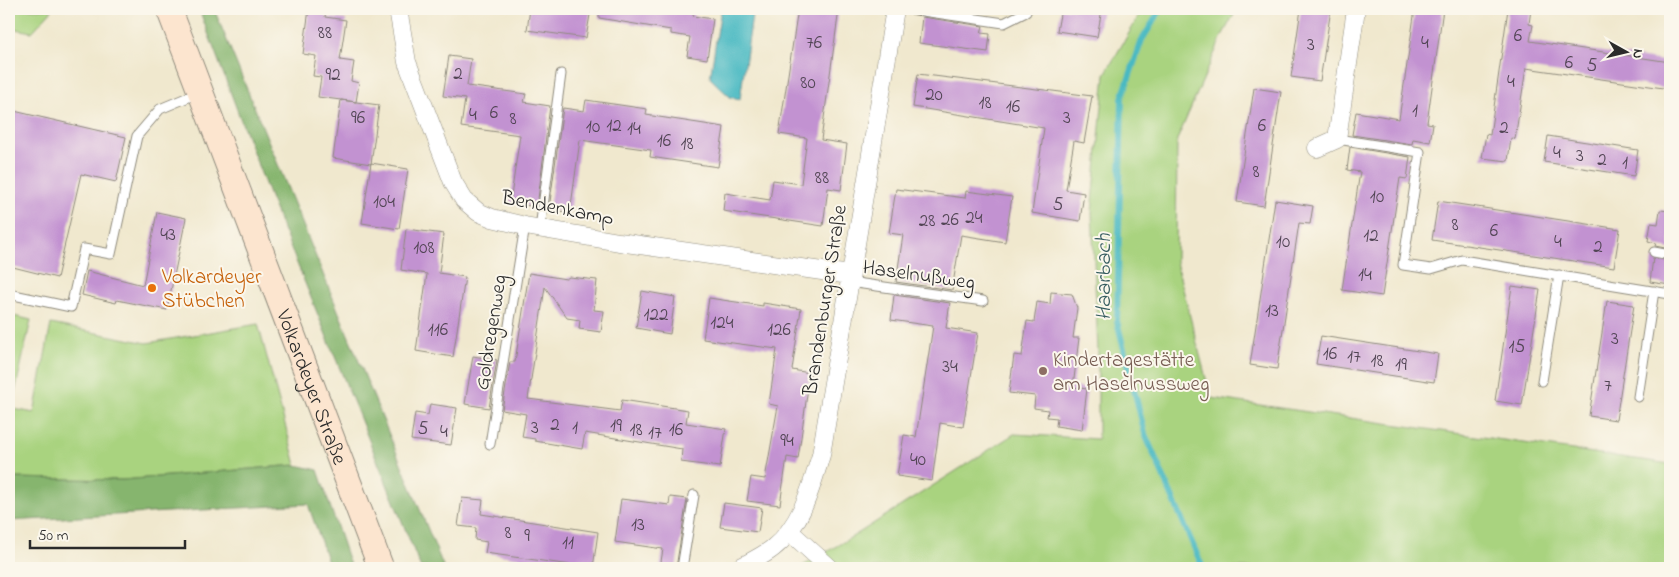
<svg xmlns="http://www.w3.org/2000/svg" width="1679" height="577" viewBox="0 0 1679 577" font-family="'Indie Flower',sans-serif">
<rect width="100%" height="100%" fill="#fbf7ec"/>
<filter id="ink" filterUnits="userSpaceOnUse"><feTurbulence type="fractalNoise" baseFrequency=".02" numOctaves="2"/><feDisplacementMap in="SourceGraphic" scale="10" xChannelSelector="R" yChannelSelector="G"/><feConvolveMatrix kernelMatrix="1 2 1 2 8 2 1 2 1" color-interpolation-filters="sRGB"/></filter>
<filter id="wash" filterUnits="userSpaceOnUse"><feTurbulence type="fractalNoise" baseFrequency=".0096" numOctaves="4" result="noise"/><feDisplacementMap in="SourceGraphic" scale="20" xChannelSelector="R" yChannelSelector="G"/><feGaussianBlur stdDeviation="1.12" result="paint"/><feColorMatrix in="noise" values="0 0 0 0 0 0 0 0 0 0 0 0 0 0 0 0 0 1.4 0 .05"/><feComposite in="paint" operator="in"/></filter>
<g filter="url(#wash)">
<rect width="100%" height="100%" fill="#f0e8ce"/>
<path fill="#a9d37f" stroke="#6a7f55" d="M9 9H53L32 32 9 28Z
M1143 9H1237L1222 36 1177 140 1176 262 1211 398 1670 464V568H799L857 534 1014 434 1098 439V352L1092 213 1105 74Z
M9 315 31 320 13 401 9 400Z
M51 324 147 343 258 324 296 465 123 480 9 478V408L34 413Z"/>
<path fill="#86b56e" stroke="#58704c" d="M199 9H214L444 568H421L270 197Z
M296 465 318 470 351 568H330L308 504 9 521V478L123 480Z"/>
<path fill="#4ab9c2" stroke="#3a7276" d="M721 9H753L740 99 730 97 710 78Z"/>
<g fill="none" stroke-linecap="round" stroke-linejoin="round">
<path stroke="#4ab9c2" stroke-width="6" d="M1161 9 1142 40 1122 98 1117 321 1145 434 1203 568"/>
</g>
<g id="blocks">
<path fill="#c292d1" d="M309 9H326L325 17 346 20 340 60 354 62 351 81 359 83 356 102 318 97 321 77 313 76 316 56 303 54Z
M530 9H591L586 38 527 30Z
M599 9H694L693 16 713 19 707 59 687 56 690 37 671 34V30L599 18Z
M798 9H839L821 140 847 144 841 190 828 188 823 226 723 211 725 193 770 200 773 180 801 184 807 138 779 134Z
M1061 9H1102L1097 37 1057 31Z
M1301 9H1331L1320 81 1291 77Z
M1415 9H1443L1427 123 1433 124 1430 142 1413 139 1412 144 1352 135 1356 112 1399 119Z
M1508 9H1531L1529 24 1533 25 1530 41 1670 62V89L1526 68 1515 139 1511 138 1508 161 1482 158 1486 134 1490 135Z
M922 17 983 26 981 33 990 34 988 52 919 43Z
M449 56 471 59 467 86 526 94 524 102 550 106 537 207 510 203 520 135 461 127 465 99 443 96Z
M918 74 1092 96 1084 143 1074 141 1066 190 1084 193 1080 221 1032 213 1044 128 913 107Z
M1254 88 1281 92 1264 206 1237 202Z
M341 100 379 105 371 164 333 158Z
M586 100 647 109 646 115 724 127 718 167 650 157 651 150 580 140 570 213 549 209 563 108 584 111Z
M14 111 126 137 116 182 81 174 57 278 9 266V135Z
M1548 136 1638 150 1634 176 1544 162Z
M1350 147 1410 157 1407 179 1400 178 1382 296 1342 290 1360 172 1347 170Z
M371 163 408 169 399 229 362 223Z
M896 189 965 198 966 191 1012 197 1005 242 961 235 952 290 896 282 903 235 889 233Z
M1275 200 1313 206 1310 224 1299 223 1277 369 1250 365Z
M1438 201 1620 229 1614 267 1432 240Z
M1660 210 1670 211V249L1655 246 1656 243 1648 241 1651 223 1658 224Z
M157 212 186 218 167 310 117 300 116 303 82 295 87 271 143 285Z
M406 229 444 234 439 273 465 277 453 357 416 351 427 274 401 270Z
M1653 258 1670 261V285L1650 282Z
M529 273 566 279 569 277 597 280 594 310 604 311 601 332 579 329 580 320 567 318 545 287 528 399 620 411 622 400 688 410 686 423 726 429 720 467 681 462 682 449 585 433 582 449 535 441V439L522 437 526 414 502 410 510 362H515Z
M1512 286 1540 290 1522 405 1495 401Z
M642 291 675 297 670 334 636 328Z
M1051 292 1072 294 1077 308 1073 338H1079L1073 387 1087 389 1082 430 1056 426 1057 418 1047 417 1048 410 1034 408 1035 396 1009 393 1014 355 1022 356 1027 321 1034 322 1037 302 1050 304Z
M894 295 950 303 946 328 978 333 963 427 940 423 932 481 897 476 904 435 916 437 933 326 891 320Z
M709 298 763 306V303L801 309 792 370 810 373 798 459 787 457 780 505 747 501 751 477 765 479 778 406 769 404 777 349 703 339Z
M1607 301 1634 305 1616 420 1589 416Z
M1321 336 1438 354 1434 382 1316 364Z
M473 356 497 360 489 408 465 404Z
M430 404 457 408 451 445 411 440 415 413 428 415Z
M670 497 687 499 676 568H660L663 549 615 542 621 499 669 505Z
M462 498 483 500 481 514 598 532 593 568 485 553 487 542 475 540 476 528 458 526Z
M724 503 762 508 758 532 720 527Z"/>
</g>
</g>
<g filter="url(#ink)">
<use href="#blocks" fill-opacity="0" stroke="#8e8a7c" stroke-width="1"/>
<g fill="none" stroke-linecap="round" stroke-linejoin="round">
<defs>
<path id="service" d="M909 9 1004 23 1026 12
M1337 139 1420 152 1403 265 1431 269 1462 260 1670 294
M540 228 561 74
M1654 252 1670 255
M849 282 983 301
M9 294 71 307 84 249 111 254 137 136 160 109 198 93
M1542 381 1559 275
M1638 397 1654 291
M490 444 525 226
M682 568 694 495"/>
<path id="minor" d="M398 9 407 62 453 182 464 200 478 212 492 218 525 226 619 242 850 275
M1317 148 1337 139 1356 9
M789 531 830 568
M739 568C750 562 763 556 773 548 801 526 811 488 821 455L895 9"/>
<g id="secondary">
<path id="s1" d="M169 9 381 568"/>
</g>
</defs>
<use href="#service" stroke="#8e8a7c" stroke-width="11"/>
<use href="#minor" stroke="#8e8a7c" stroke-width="19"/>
<use href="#secondary" stroke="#8e8a7c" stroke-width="27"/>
<use href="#service" stroke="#fff" stroke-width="9"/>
<use href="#minor" stroke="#fff" stroke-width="18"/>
<use href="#secondary" stroke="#fce5cf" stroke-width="25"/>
</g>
</g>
<circle fill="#e8710a" stroke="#fbf7ec" stroke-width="2" cx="152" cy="288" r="5"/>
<circle fill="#8d6e63" stroke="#fbf7ec" stroke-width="2" cx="1043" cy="371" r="5"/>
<g text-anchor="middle" stroke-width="4" stroke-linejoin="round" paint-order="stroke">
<g font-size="19" fill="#514554">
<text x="325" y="38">88</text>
<text x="1518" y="41">6</text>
<text x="814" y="48">76</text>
<text x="1425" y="48">4</text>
<text x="1311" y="50">3</text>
<text x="1569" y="68">6</text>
<text x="1592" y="71">5</text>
<text x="458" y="79">2</text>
<text x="333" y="80">92</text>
<text x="1511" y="87">4</text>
<text x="808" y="88">80</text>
<text x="934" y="100">20</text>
<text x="985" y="108">18</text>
<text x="1013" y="112">16</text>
<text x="1415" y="116">1</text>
<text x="494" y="118">6</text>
<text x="473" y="120">4</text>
<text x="358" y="123">96</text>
<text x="1067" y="123">3</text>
<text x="513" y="124">8</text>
<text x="614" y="131">12</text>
<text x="1262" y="131">6</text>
<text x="593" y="132">10</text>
<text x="1504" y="133">2</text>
<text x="634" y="134">14</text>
<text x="664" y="146">16</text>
<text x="687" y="149">18</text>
<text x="1557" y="158">4</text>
<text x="1580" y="161">3</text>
<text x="1602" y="165">2</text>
<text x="1625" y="168">1</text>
<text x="1256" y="177">8</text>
<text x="822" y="183">88</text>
<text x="1377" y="202">10</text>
<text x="384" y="207">104</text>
<text x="1058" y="210">5</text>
<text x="974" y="223">24</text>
<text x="950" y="225">26</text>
<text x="927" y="226">28</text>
<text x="1455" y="230">8</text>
<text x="1494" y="236">6</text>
<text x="168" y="240">43</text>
<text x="1371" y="241">12</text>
<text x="1283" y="247">10</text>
<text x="1558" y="247">4</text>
<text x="1598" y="252">2</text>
<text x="424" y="253">108</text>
<text x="1365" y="280">14</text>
<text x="1272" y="316">13</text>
<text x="656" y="320">122</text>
<text x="722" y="328">124</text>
<text x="438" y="335">116</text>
<text x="779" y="335">126</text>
<text x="1615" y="344">3</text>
<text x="1517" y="352">15</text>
<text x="1330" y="359">16</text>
<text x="1354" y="362">17</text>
<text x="1377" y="366">18</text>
<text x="1401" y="370">19</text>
<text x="950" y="372">34</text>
<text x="1608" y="391">7</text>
<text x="555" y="430">2</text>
<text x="616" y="431">19</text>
<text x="535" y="433">3</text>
<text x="575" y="433">1</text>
<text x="423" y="434">5</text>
<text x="636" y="435">18</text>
<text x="676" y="435">16</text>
<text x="444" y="437">4</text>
<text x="655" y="438">17</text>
<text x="787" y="446">94</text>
<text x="918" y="465">40</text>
<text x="638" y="530">13</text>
<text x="508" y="538">8</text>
<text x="527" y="541">9</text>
<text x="568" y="548">11</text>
</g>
<g font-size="21" fill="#2b2b2b" stroke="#fbf7ec">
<text transform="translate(558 207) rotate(11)" y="7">Bendenkamp</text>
<text transform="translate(919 274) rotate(8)" y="7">Haselnußweg</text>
<text transform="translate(824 300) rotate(-81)" y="7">Brandenburger Straße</text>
<text transform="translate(490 332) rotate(-81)" y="7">Goldregenweg</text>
<text dy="7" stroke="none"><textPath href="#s1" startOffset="404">Volkardeyer Straße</textPath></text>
</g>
<g font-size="21" fill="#c56008" stroke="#fbf7ec" text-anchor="start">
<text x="162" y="283">Volkardeyer<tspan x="162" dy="24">Stübchen</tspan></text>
</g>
<g font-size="21" fill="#785e54" stroke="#fbf7ec" text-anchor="start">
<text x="1053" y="366">Kindertagestätte<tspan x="1053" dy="24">am Haselnussweg</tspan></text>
</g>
<g font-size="22" font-style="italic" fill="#365d60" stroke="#fbf7ec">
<text transform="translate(1102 277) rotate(-90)" y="8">Haarbach</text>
</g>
</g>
<rect width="1679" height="577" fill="none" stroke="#fbf7ec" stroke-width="30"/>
<g transform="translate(1626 52) rotate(98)" stroke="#fbf7ec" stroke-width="4" paint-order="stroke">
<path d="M0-4L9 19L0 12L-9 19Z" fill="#2b2b2b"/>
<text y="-8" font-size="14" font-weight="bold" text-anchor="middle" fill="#2b2b2b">N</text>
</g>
<path d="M30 540v8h155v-8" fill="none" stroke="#2b2b2b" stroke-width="2.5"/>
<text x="38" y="540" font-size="15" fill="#2b2b2b" stroke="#fbf7ec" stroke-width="4" paint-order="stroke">50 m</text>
</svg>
